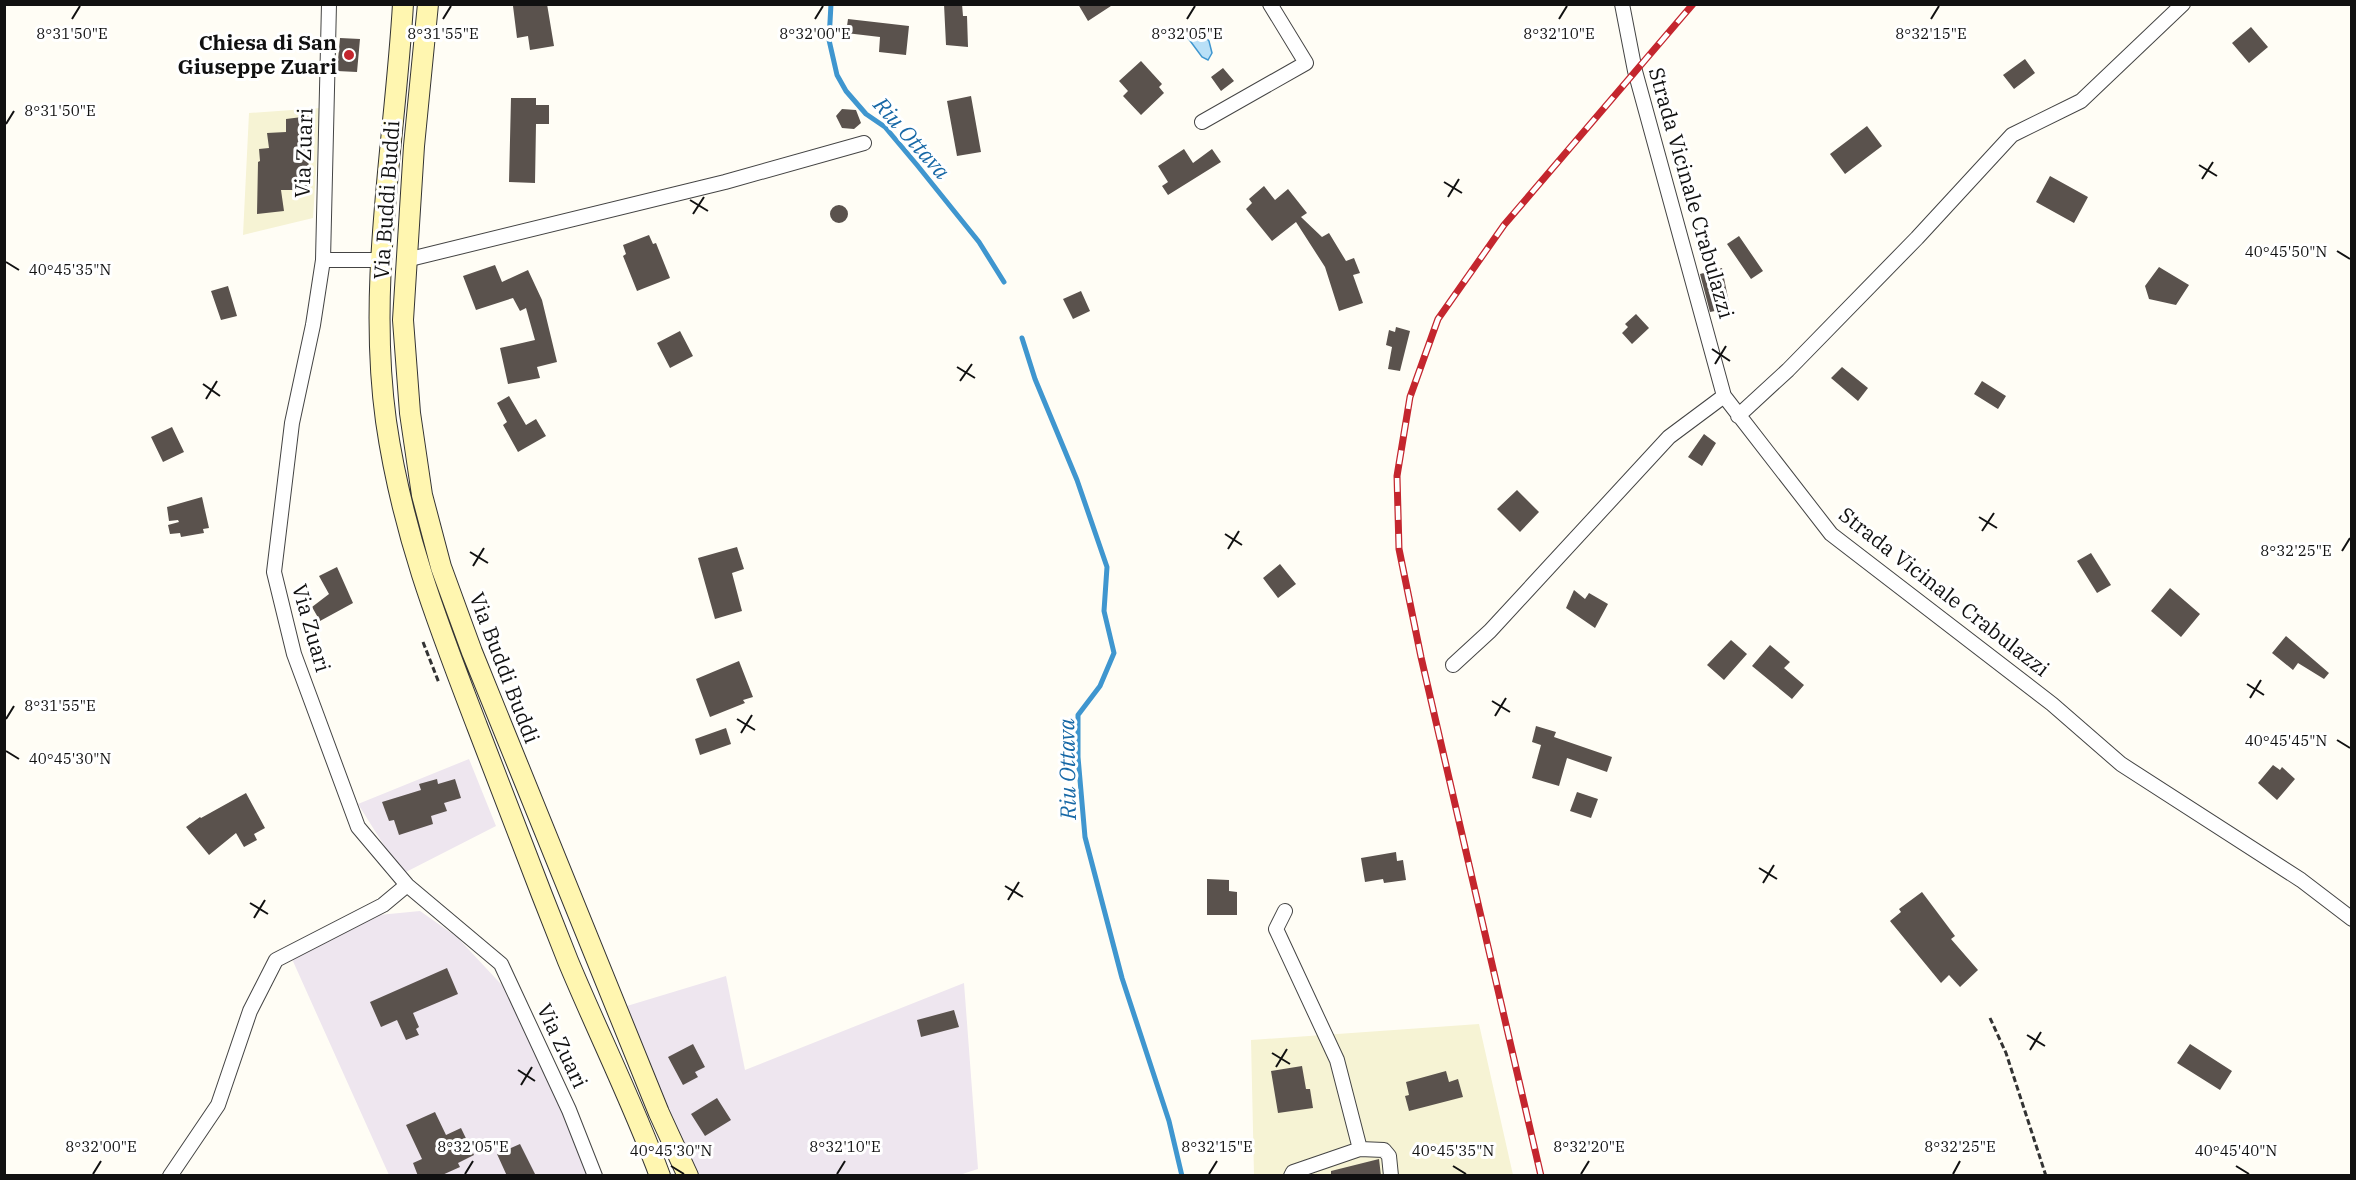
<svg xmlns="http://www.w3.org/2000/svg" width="2356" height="1180" viewBox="0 0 2356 1180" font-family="'IBM Plex Serif',serif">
<rect width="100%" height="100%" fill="#fffdf5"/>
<path fill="#eee6ef" d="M469 759 496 826 402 874 358 804Z
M420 911 457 937 512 996 589 1175H389L292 959 379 915Z
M726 976 745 1070 964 983 978 1169 956 1176 699 1175 617 1009Z"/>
<path fill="#f6f3d4" d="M320 108 313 218 243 235 249 113Z
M1479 1024 1513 1175H1254L1251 1040Z"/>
<path fill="#b9e0f7" stroke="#3f96cf" stroke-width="1.5" d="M1197 27 1209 41 1212 53 1208 60 1202 57 1188 38 1190 30Z"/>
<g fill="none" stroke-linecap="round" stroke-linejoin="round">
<path stroke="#3f96cf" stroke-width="5" d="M831 4 829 40 837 75 846 91 866 114 885 127 917 165 979 242 1004 282
M1022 338 1035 379 1077 480 1107 567 1104 611 1114 653 1100 686 1078 715V757L1085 837 1122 978 1169 1121 1182 1176"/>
</g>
<path fill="#5a524d" d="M547 4 554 46 530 50 528 36 517 38 513 6Z
M944 4H962L963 16H967L968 47 946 45Z
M1078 4H1114L1088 21Z
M848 19 909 26 906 55 879 52 880 37 846 33Z
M2251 27 2268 47 2249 63 2232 43Z
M340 38 360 39 357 72 337 71Z
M2025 59 2035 73 2014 89 2003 75Z
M1141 61 1162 84 1159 87 1164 93 1141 115 1123 96 1128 91 1119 81Z
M1223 68 1234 81 1221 91 1211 77Z
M971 96 981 152 957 156 947 101Z
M511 98H536V105H549V124H536L535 183 509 182Z
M842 109 856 110 861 123 854 129 842 128 836 116Z
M310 116 308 190H281L284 211 257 214 258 162 260 161 259 149 269 148 267 133 286 132V119Z
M1867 126 1882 146 1845 174 1830 154Z
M1184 149 1193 163 1212 149 1221 162 1168 195 1162 186 1168 182 1158 166Z
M2050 176 2088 197 2074 223 2036 202Z
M1264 186 1275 200 1288 189 1307 213 1301 217 1322 237 1329 233 1346 261 1354 258 1360 273 1353 275 1363 303 1339 311 1325 267 1296 222 1272 241 1246 209 1252 203 1249 199Z
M830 214a9 9 0 1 1 18 0a9 9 0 1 1-18 0Z
M649 235 653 244 656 243 670 278 637 291 623 256 626 254 623 245Z
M1739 236 1763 271 1751 279 1727 244Z
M495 265 502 282 528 270 542 300 557 362 537 367 540 378 508 384 500 348 535 340 526 308 520 311 513 298 476 310 463 276Z
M2159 267 2189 285 2176 305 2149 299 2145 286Z
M1722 268 1730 308 1710 312 1700 274Z
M228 286 237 316 221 320 211 291Z
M1081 291 1090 311 1073 319 1063 299Z
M1636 314 1649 328 1632 344 1622 333 1628 327 1625 324Z
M1396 327 1410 331 1400 371 1388 369 1392 347 1386 345 1389 330 1395 332Z
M680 331 693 356 670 368 657 343Z
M1842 367 1868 388 1858 401 1831 378Z
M1982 381 2006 396 1998 409 1974 394Z
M509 396 526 425 536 419 546 436 518 452 503 425 507 422 497 403Z
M172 427 184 452 163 462 151 437Z
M1704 434 1716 443 1702 466 1688 457Z
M1517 490 1539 512 1520 532 1497 509Z
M202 497 209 528 203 529 204 533 181 537 180 533 170 534 168 525 179 522 178 520 169 521 167 507Z
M737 547 744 569 732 573 742 611 715 619 698 558Z
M2091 553 2111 585 2097 593 2077 561Z
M1280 564 1296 584 1278 598 1263 578Z
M337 567 353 603 320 621 312 607 329 594 319 576Z
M2170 588 2200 614 2181 637 2151 611Z
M1574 590 1585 599 1589 593 1608 604 1595 628 1566 608Z
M2286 636 2329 673 2324 679 2298 663 2293 670 2272 653Z
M1731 640 1747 654 1724 680 1707 665Z
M1770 645 1790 662 1784 668 1804 685 1792 699 1752 666Z
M739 661 753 697 743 700 745 703 710 717 696 679Z
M1536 726 1556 732 1554 737 1612 757 1607 772 1567 758 1559 786 1532 778 1541 745 1532 742Z
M726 728 731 744 700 755 695 739Z
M2273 765 2280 770 2282 767 2295 779 2277 800 2258 783Z
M437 779 438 784 455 779 461 798 444 803 447 811 431 816 433 824 399 835 394 820 389 821 382 802 421 790 419 784Z
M1577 792 1598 799 1591 818 1570 811Z
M246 793 265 828 254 834 257 840 244 847 236 833 209 855 186 827 200 817 201 818Z
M1396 852 1397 861 1403 860 1406 880 1384 883 1383 879 1365 882 1361 858Z
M1207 879 1229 880V891L1237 892V915H1207Z
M1922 892 1955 936 1951 939 1978 970 1960 987 1949 975 1941 983 1890 921 1901 912 1899 909Z
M447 968 458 994 413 1013 419 1027 416 1029 419 1035 406 1040 397 1020 381 1027 370 1002Z
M954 1010 959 1027 921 1037 917 1020Z
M693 1044 705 1067 695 1072 698 1077 683 1085 668 1057Z
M2190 1044 2232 1071 2220 1090 2177 1063Z
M1302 1066 1306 1089H1310L1313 1108 1278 1113 1271 1071Z
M1446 1071 1449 1082 1458 1079 1463 1097 1409 1111 1405 1096 1409 1095 1406 1082Z
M717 1098 731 1120 705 1136 691 1114Z
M435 1112 446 1135 461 1128 474 1155 458 1163 460 1167 440 1176H418L413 1163 422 1159 406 1125Z
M520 1144 536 1176H507L497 1154Z
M1379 1159 1381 1176H1331V1171Z"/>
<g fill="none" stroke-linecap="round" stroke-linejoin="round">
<defs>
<path id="street" d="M329 4 323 260 313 325 292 423 274 572 294 654 358 827 407 885 501 964 569 1110 595 1176
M1622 4 1635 71 1724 396 1831 534 2052 704 2121 764 2301 880 2352 919
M1202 122 1306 63 1270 4
M323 260H383
M406 260 725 182 864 143
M1738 416 1788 370 1917 238 2012 135 2081 101 2183 4
M1453 665 1490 631 1669 437 1724 396
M1285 911 1276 929 1337 1060 1360 1149
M170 1176 218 1105 250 1011 276 960 383 905 407 885
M1291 1176 1293 1172 1360 1149 1384 1150 1389 1156 1391 1176"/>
<path id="secondary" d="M403 4C395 142 367 283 386 421 402 532 437 622 477 726 507 805 537 883 568 961 598 1033 633 1103 660 1176
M428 4 414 146 403 320 410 413 422 495 441 567 472 652 659 1113 688 1176"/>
</defs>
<use href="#street" stroke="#444" stroke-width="16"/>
<use href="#secondary" stroke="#333" stroke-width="22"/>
<path stroke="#333" stroke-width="3" stroke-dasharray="6 3" stroke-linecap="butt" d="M423 642 439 683
M1990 1018 2006 1053 2046 1176"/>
<use href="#street" stroke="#fff" stroke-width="14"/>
<use href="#secondary" stroke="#fff6b0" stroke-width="20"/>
<defs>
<path id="rail" d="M1541 1176 1421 657 1399 549 1397 476 1410 397 1438 319 1504 225 1693 4"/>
</defs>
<use href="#rail" stroke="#c4262e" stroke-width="7"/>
<use href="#rail" stroke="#fff" stroke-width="4.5" stroke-dasharray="14" stroke-linecap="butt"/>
</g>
<path fill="none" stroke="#111" stroke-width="2" d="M72 19 80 6M443 19 451 6M815 19 823 6M1187 19 1195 6M1559 19 1567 6M1931 19 1939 6M6 124 14 111M2199 165 2217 176M2202 179 2213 162M1444 182 1462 193M1448 197 1459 179M690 200 708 211M693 214 704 197M2337 251 2350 259M6 262 19 270M1712 349 1730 361M1715 364 1726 346M957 367 975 378M960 381 972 364M203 384 220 396M206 399 217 381M1979 517 1997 528M1982 531 1994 513M1225 534 1242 545M1228 549 1239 531M2342 551 2350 538M470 552 488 563M473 566 484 548M2247 684 2264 695M2250 698 2261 680M1492 701 1510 712M1495 716 1506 698M6 719 14 706M737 719 755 730M741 733 752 715M2337 740 2350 748M6 751 19 759M1759 868 1777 879M1763 883 1774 865M1005 886 1023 897M1008 900 1019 882M250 903 268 914M254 918 265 900M2027 1035 2045 1046M2030 1050 2041 1032M1272 1053 1290 1064M1276 1067 1287 1049M518 1070 535 1081M521 1085 532 1067M671 1166 684 1174M1453 1166 1466 1174M2236 1166 2249 1174M93 1174 101 1161M465 1174 473 1161M837 1174 845 1161M1209 1174 1217 1161M1581 1174 1589 1161M1953 1174 1960 1161"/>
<circle fill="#c4262e" stroke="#fff" stroke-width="2" cx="349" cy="55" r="6"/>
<g text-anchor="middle" stroke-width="6" stroke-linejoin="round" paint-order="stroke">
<g font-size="21" font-weight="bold" fill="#111" stroke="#fff" text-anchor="end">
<text x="337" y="50">Chiesa di San<tspan x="337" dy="24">Giuseppe Zuari</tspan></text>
</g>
<g font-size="21" fill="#111" stroke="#fff">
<text transform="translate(304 153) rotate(-88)" y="7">Via Zuari</text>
<text transform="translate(1691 193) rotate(74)" y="7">Strada Vicinale Crabulazzi</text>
<text transform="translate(387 200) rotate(-86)" y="7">Via Buddi Buddi</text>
<text transform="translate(1944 592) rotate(38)" y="7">Strada Vicinale Crabulazzi</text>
<text transform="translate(311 628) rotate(74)" y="7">Via Zuari</text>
<text transform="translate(504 668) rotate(69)" y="7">Via Buddi Buddi</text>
<text transform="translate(562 1046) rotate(65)" y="7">Via Zuari</text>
</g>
<g font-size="22" font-style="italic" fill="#1768a6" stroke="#fff">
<text transform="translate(912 138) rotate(48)" y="8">Riu Ottava</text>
<text transform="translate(1067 769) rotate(-91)" y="8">Riu Ottava</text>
</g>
</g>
<g font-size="15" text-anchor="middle" fill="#111" stroke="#fff" stroke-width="6" stroke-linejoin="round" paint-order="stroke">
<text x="72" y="39">8°31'50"E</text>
<text x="443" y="39">8°31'55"E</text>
<text x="815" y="39">8°32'00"E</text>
<text x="1187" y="39">8°32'05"E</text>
<text x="1559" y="39">8°32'10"E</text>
<text x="1931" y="39">8°32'15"E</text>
<text x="60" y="116">8°31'50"E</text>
<text x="2286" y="257">40°45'50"N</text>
<text x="70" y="275">40°45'35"N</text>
<text x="2296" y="556">8°32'25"E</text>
<text x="60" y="711">8°31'55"E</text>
<text x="2286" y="746">40°45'45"N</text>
<text x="70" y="764">40°45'30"N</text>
<text x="101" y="1152">8°32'00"E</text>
<text x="473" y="1152">8°32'05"E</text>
<text x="845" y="1152">8°32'10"E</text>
<text x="1217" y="1152">8°32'15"E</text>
<text x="1589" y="1152">8°32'20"E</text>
<text x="1960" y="1152">8°32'25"E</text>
<text x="671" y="1156">40°45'30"N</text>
<text x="1453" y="1156">40°45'35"N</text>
<text x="2236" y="1156">40°45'40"N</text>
</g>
<rect width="2356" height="1180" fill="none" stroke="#111111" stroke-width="12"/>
</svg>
